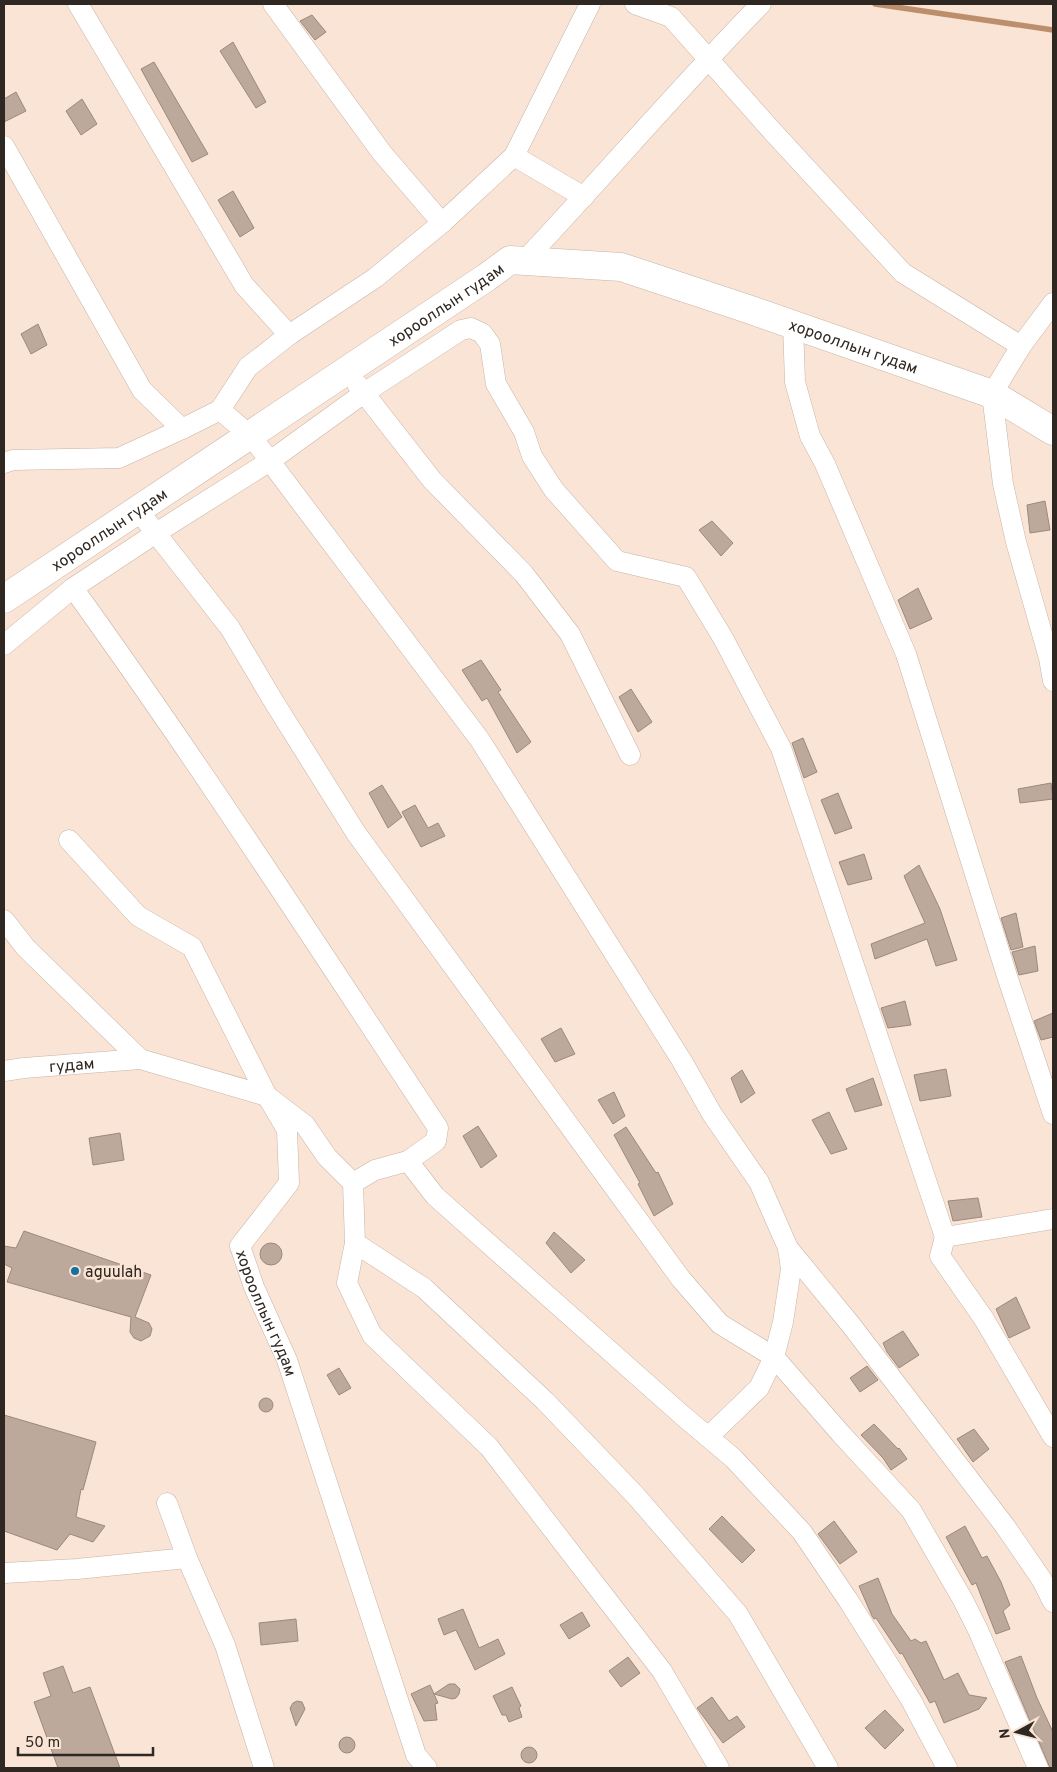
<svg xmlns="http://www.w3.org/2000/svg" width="1057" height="1772" viewBox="0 0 1057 1772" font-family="Overpass,sans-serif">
<rect width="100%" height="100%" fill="#fae4d5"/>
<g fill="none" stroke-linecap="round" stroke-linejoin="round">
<path stroke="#bc8e6c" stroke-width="5.5" d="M875 4 1053 30"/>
</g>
<path fill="#bda99b" stroke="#9c897b" d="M312 15 326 32 315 40 300 21Z
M233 42 266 102 256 108 220 51Z
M154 62 208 154 192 162 141 69Z
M16 92 26 111 4 122V99Z
M82 99 97 124 81 135 66 111Z
M233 191 254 228 240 237 218 200Z
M38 324 47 345 31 354 21 334Z
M1045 501 1050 530 1030 533 1027 505Z
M712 521 733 543 721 556 699 530Z
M918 588 932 619 910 629 898 600Z
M481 660 501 690 498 692 531 742 517 753 487 698 482 701 462 670Z
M631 689 652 722 638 732 619 697Z
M803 738 817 772 804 778 792 743Z
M1051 783 1053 799 1020 803 1018 789Z
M382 785 402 817 388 828 369 793Z
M838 793 852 828 835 834 821 800Z
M415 805 428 828 438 823 445 836 421 847 402 812Z
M864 854 872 879 848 885 839 862Z
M919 865 940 909 957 960 936 966 927 939 875 959 871 944 925 923 904 876Z
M1016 913 1023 947 1011 950 1001 918Z
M1035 946 1038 971 1019 975 1012 952Z
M905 1001 911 1025 888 1028 881 1008Z
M1053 1013V1037L1041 1040 1034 1021Z
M561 1028 575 1054 555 1062 541 1039Z
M946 1069 951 1096 920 1101 914 1075Z
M742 1070 755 1093 741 1103 731 1078Z
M873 1078 882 1105 855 1112 846 1089Z
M614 1092 625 1116 613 1124 598 1100Z
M829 1112 847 1149 831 1154 812 1120Z
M478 1126 497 1156 481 1168 463 1136Z
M626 1127 656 1173 658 1172 673 1204 654 1216 638 1184 640 1183 614 1135Z
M120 1133 124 1160 93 1165 89 1138Z
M978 1198 982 1217 953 1221 948 1201Z
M24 1231 151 1275 135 1317 149 1323 152 1329 150 1336 141 1341 134 1338 130 1332 131 1317 7 1282 12 1268 4 1264V1246L16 1248Z
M554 1232 585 1260 571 1273 546 1243Z
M260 1254a11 11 0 1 1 22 0a11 11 0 1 1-22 0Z
M1016 1297 1030 1328 1009 1338 996 1309Z
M903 1331 919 1355 899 1368 887 1352 883 1343Z
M867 1366 878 1380 860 1392 850 1378Z
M339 1368 351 1388 339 1395 327 1375Z
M259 1405a7 7 0 1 1 14 0a7 7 0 1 1-14 0Z
M4 1415 96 1442 83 1490 81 1489 76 1517 105 1526 93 1542 70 1534 57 1550 4 1531Z
M874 1424 898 1449 899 1448 907 1459 891 1470 883 1458 861 1435Z
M974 1429 989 1449 973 1462 957 1439Z
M722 1516 755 1550 742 1563 709 1529Z
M834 1521 857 1552 840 1564 818 1534Z
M965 1526 982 1558 987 1556 1001 1582 1010 1605 1003 1611 1010 1629 996 1634 976 1583 972 1585 946 1537Z
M878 1578 892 1614 911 1641 915 1639 921 1643 926 1641 944 1680 958 1673 969 1695 987 1698 979 1709 944 1723 935 1701 930 1703 902 1653 900 1654 876 1618 874 1619 872 1616 859 1586Z
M463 1609 479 1648 498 1639 505 1654 475 1670 456 1630 444 1635 438 1619Z
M582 1612 590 1626 569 1639 560 1625Z
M296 1619 298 1641 261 1645 259 1623Z
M1021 1656 1037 1698 1053 1732V1768H1050L1005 1662Z
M628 1657 640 1673 621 1687 609 1671Z
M63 1666 73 1693 90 1687 120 1768H58L34 1702 51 1696 43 1673Z
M449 1684H455L460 1689 459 1694 456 1698 452 1699 434 1694Z
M430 1685 438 1703 435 1704 437 1720 424 1721 411 1694Z
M512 1687 521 1706 519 1708 522 1717 509 1722 506 1715H502L493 1696Z
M712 1697 729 1721 737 1716 745 1727 723 1743 697 1708Z
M297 1701 302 1702 305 1709 296 1726 290 1708 293 1703Z
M885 1710 904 1730 885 1749 865 1728Z
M339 1745a8 8 0 1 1 16 0a8 8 0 1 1-16 0Z
M521 1755a8 8 0 1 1 16 0a8 8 0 1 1-16 0Z"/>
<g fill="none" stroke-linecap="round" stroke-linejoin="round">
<defs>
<g id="street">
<path d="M78 4 244 285 289 335 375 278 442 223 382 153 273 4"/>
<path d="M635 4 671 17 773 132 903 273 1021 346"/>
<path d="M4 146 142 390 182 429"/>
<path d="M514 156 584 197"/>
<path d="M442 223 514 156 590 4"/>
<path d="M524 261C604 176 680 87 761 4"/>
<path d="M1053 303 1021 346 992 394 1003 484 1016 542 1049 658 1053 681"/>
<path d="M793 324 795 382 810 436 825 464 906 654 1007 976 1053 1114"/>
<path d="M357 384 432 480 524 574 570 634 630 755"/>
<path d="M220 410 248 367 289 335"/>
<path d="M4 463 13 460 119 458 182 429 220 410 251 436 480 740 682 1061 712 1114 759 1182 788 1248 851 1325 1005 1526 1042 1580 1053 1602"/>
<path d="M137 509 230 628 274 702 356 833 681 1279 720 1324 774 1357 842 1435 911 1510 963 1600 978 1630 1038 1768"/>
<path d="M4 645 73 588"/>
<path id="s1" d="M69 840 138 916 192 947 267 1096 287 1130 289 1183 240 1246 254 1287 287 1360 416 1755 427 1768"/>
<path d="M4 920 26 948 140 1059 267 1096 305 1125 327 1157 353 1183 355 1243 347 1283 372 1335 489 1447 662 1671 719 1768"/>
<path id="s2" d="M4 1071 24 1068 140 1059"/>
<path d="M408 1161 436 1141 438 1128C318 947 200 764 73 588L156 533 270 461 364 393 461 330 471 328 482 333 490 344 496 384 524 432 532 456 554 490 617 561 686 577 723 638 781 748 945 1237"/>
<path d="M353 1183 375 1170 408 1161 435 1196 682 1415 733 1458 802 1532 848 1600 911 1700 947 1768"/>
<path d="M1053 1219 945 1237 940 1256 984 1319 1053 1437"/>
<path d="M355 1243 424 1288 545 1401 636 1496 738 1614 828 1768"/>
<path d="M708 1437 759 1388 774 1357 783 1322 791 1269 788 1248"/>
<path d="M167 1503 187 1558 225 1645 264 1768"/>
<path d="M4 1573 77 1569 187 1558"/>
</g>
<g id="secondary">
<path id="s3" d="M4 599 487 277 510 260 621 267 748 309 992 394 1053 431"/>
</g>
</defs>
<use href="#street" stroke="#c8b4a5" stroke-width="21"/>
<use href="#secondary" stroke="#c8b4a5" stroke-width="29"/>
<use href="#street" stroke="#fff" stroke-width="20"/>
<use href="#secondary" stroke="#fff" stroke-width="28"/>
</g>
<circle fill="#156f9f" stroke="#fae4d5" stroke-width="2" cx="75" cy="1271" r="5"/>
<g text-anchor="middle" stroke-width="5" stroke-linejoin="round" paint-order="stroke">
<g font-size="16" fill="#2f2722" stroke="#fae4d5">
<text dy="6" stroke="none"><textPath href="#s3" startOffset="531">хорооллын гудам</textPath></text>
<text dy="6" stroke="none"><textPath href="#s3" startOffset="966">хорооллын гудам</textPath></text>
<text dy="6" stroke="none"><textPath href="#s3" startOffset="126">хорооллын гудам</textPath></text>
<text dy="6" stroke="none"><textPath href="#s2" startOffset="68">гудам</textPath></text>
<text dy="6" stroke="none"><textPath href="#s1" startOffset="576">хорооллын гудам</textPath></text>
</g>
<g font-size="16" fill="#2f2722" stroke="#fae4d5" text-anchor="start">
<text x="85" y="1277">aguulah</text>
</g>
</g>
<rect width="1057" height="1772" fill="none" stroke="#2f2722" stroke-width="10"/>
<g transform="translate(1017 1732) rotate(263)" stroke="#fae4d5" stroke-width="4" paint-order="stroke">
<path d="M0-4L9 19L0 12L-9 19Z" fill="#2f2722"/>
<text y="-8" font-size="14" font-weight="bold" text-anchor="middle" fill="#2f2722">N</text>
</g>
<path d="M18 1747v8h135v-8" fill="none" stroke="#2f2722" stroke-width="2.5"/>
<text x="25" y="1747" font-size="15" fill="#2f2722" stroke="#fae4d5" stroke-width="4" paint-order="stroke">50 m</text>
</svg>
